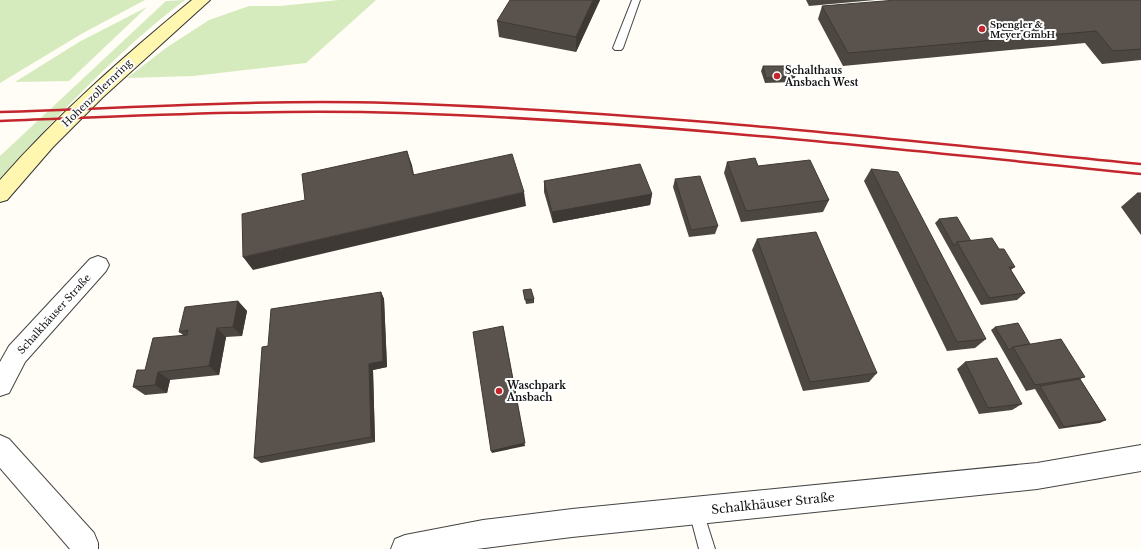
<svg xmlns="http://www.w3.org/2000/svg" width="1141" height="549" font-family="'Libre Baskerville',serif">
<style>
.green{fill:#d5ebbd}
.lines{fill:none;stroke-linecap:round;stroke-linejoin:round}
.service-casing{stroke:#444;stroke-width:2}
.minor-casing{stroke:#444;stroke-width:2}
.tertiary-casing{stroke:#444;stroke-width:2}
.secondary-casing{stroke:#333;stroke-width:2}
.service{fill:#fff;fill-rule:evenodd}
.minor{fill:#fff;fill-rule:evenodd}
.tertiary{fill:#fff;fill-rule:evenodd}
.secondary{fill:#fff6b0;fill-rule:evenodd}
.rail{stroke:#c4262e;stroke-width:2.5}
.wall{fill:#4d4742}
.shaded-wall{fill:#3f3936}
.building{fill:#5a524d;stroke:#3f3936}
.poi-dot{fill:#c4262e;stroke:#fff;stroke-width:1.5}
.labels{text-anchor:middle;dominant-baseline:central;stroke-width:4;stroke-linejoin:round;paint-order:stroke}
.far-poi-label{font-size:9px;font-weight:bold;fill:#111;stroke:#fff;text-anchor:start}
.poi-label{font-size:10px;font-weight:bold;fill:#111;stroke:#fff;text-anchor:start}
.street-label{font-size:10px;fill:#111;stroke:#fff}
.near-street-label{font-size:12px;fill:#111;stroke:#fff}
</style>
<rect width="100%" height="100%" fill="#fffdf5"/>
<g class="green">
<path d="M0 0H145L83 33 0 83Z"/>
<path d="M185 0C118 50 57 117 0 178V156L166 1Z"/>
<path d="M339 0H376L306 63 193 76 127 78 166 48 209 20 249 6H280Z"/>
<path d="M147 7 69 81 15 82 79 42Z"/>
</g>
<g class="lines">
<defs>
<g id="service">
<path d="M632 0H640L623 48 621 50H615L613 48Z"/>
<path d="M696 504 701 506 703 511 715 549H699L689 511 691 506Z"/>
</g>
<g id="minor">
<path d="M98 256 106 259 109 265 106 271 25 362 9 393 0 396V362L9 346 90 259Z"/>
<path d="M0 435 9 439 94 533 98 543V549H70L0 468Z"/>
</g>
<path id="tertiary" d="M1141 445V471L1037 489 572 537 477 549H391L395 539 405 535 483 520 572 509 1037 463Z"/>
<path id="secondary" d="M192 0H210L103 97 53 147 7 200 0 202V180C58 114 124 56 192 0Z"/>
</defs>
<use href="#service" class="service-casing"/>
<use href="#minor" class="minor-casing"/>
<use href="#tertiary" class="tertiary-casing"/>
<use href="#secondary" class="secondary-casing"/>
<use href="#service" class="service"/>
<use href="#minor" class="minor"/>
<use href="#tertiary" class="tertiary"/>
<use href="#secondary" class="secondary"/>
<g class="rail">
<path d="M0 112C130 108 261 99 391 103 642 111 891 139 1141 164"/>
<path d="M0 121C134 116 268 109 402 113 649 121 895 149 1141 174"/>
</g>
</g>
<g class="wall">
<path d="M600 0 576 52 499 37 497 21Z"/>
<path d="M806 0H875L809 6Z"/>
<path d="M1141 0V60L1102 64 1085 43 843 66 818 19 822 6Z"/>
<path d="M763 66 795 77 793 82 765 83 761 71Z"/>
<path d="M727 162 758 166 829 200 823 212 741 222 724 173Z"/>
<path d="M871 169 986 339 975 348 947 351 864 181Z"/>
<path d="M675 179 718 226 715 234 689 237 673 187Z"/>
<path d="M544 181 652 194 650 205 553 223 544 192Z"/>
<path d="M1137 193H1141V235L1121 207Z"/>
<path d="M939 219 971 241 999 249 1015 267 1011 270 1025 293 1017 300 981 305 935 223Z"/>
<path d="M757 239 877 373 869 382 803 391 752 250Z"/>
<path d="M381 292 384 299 387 367 373 370 375 442 261 463 254 458Z"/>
<path d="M524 294 534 299V303L526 304Z"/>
<path d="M238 301 247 311 242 336 226 337 219 375 170 380 167 393 145 395 133 387 145 370 183 335 179 332Z"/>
<path d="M995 327 1030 344 1085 377 1080 379 1106 420 1100 423 1059 429 1035 389 1026 391 991 330Z"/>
<path d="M965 362 1022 404 1012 410 979 414 957 369Z"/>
</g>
<g class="shaded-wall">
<path d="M593 0H600L576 52V37Z"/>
<path d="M407 151 412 165 417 189 413 175Z"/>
<path d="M524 192 526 206 253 270 243 257Z"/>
<path d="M652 194 650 205 553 223 552 212Z"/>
<path d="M381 292 384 299 387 367 373 370 375 442 371 437 369 364Z"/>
<path d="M238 301 247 311 242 336 233 327Z"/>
<path d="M503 326 525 446 492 453 491 451Z"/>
<path d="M217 328 226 337 219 375 209 366Z"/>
<path d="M158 372 170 380 167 393 155 385Z"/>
</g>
<g class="building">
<path d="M510 0H593L576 37 497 21Z"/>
<path d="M896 0H1141V49L1113 51 1096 31 848 53 822 6Z"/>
<path d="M763 66H791L795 77 766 78Z"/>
<path d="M407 151 413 175 512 154 524 192 243 257 242 214 305 200 302 174Z"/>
<path d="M755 158 758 166 810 160 829 200 746 211 727 162Z"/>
<path d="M640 164 652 194 552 212 544 181Z"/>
<path d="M871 169 898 172 986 339 957 342Z"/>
<path d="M700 176 718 226 691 230 675 179Z"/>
<path d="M1137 193H1141V198Z"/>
<path d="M957 217 971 241 957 242 954 246 939 219Z"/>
<path d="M816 232 877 373 810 382 757 239Z"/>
<path d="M992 238 999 249H1004L1015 267H1009L1025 293 989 298 957 242Z"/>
<path d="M531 289 534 299 525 300 523 290Z"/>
<path d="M381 292 383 361 369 364 371 437 254 458 262 347 268 346 271 309Z"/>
<path d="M238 301 233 327 217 328 209 366 158 372 155 385 133 387 137 370H145L153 338 187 335 188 330 179 332 185 307Z"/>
<path d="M1018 323 1030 344 1013 347 1009 350 995 327Z"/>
<path d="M503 326 525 443 491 451 473 332Z"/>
<path d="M1061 339 1085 377 1035 385 1013 347Z"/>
<path d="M997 358 1022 404 988 408 965 362Z"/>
<path d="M1080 379 1106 420 1064 427 1040 386Z"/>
</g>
<g class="poi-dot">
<circle cx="982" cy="29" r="4"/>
<circle cx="777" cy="76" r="4"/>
<circle cx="499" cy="391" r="4"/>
</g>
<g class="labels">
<g class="far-poi-label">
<text x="990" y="24">Spengler &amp;<tspan x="990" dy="10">Meyer GmbH</tspan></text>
</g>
<g class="poi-label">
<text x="785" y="70">Schalthaus<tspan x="785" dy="12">Ansbach West</tspan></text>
<text x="507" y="385">Waschpark<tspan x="507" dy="12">Ansbach</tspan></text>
</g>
<g class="street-label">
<text transform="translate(97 93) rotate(-44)">Hohenzollernring</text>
<text transform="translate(54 314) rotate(-48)">Schalkhäuser Straße</text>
</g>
<g class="near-street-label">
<text transform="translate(773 503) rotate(-6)">Schalkhäuser Straße</text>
</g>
</g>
</svg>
